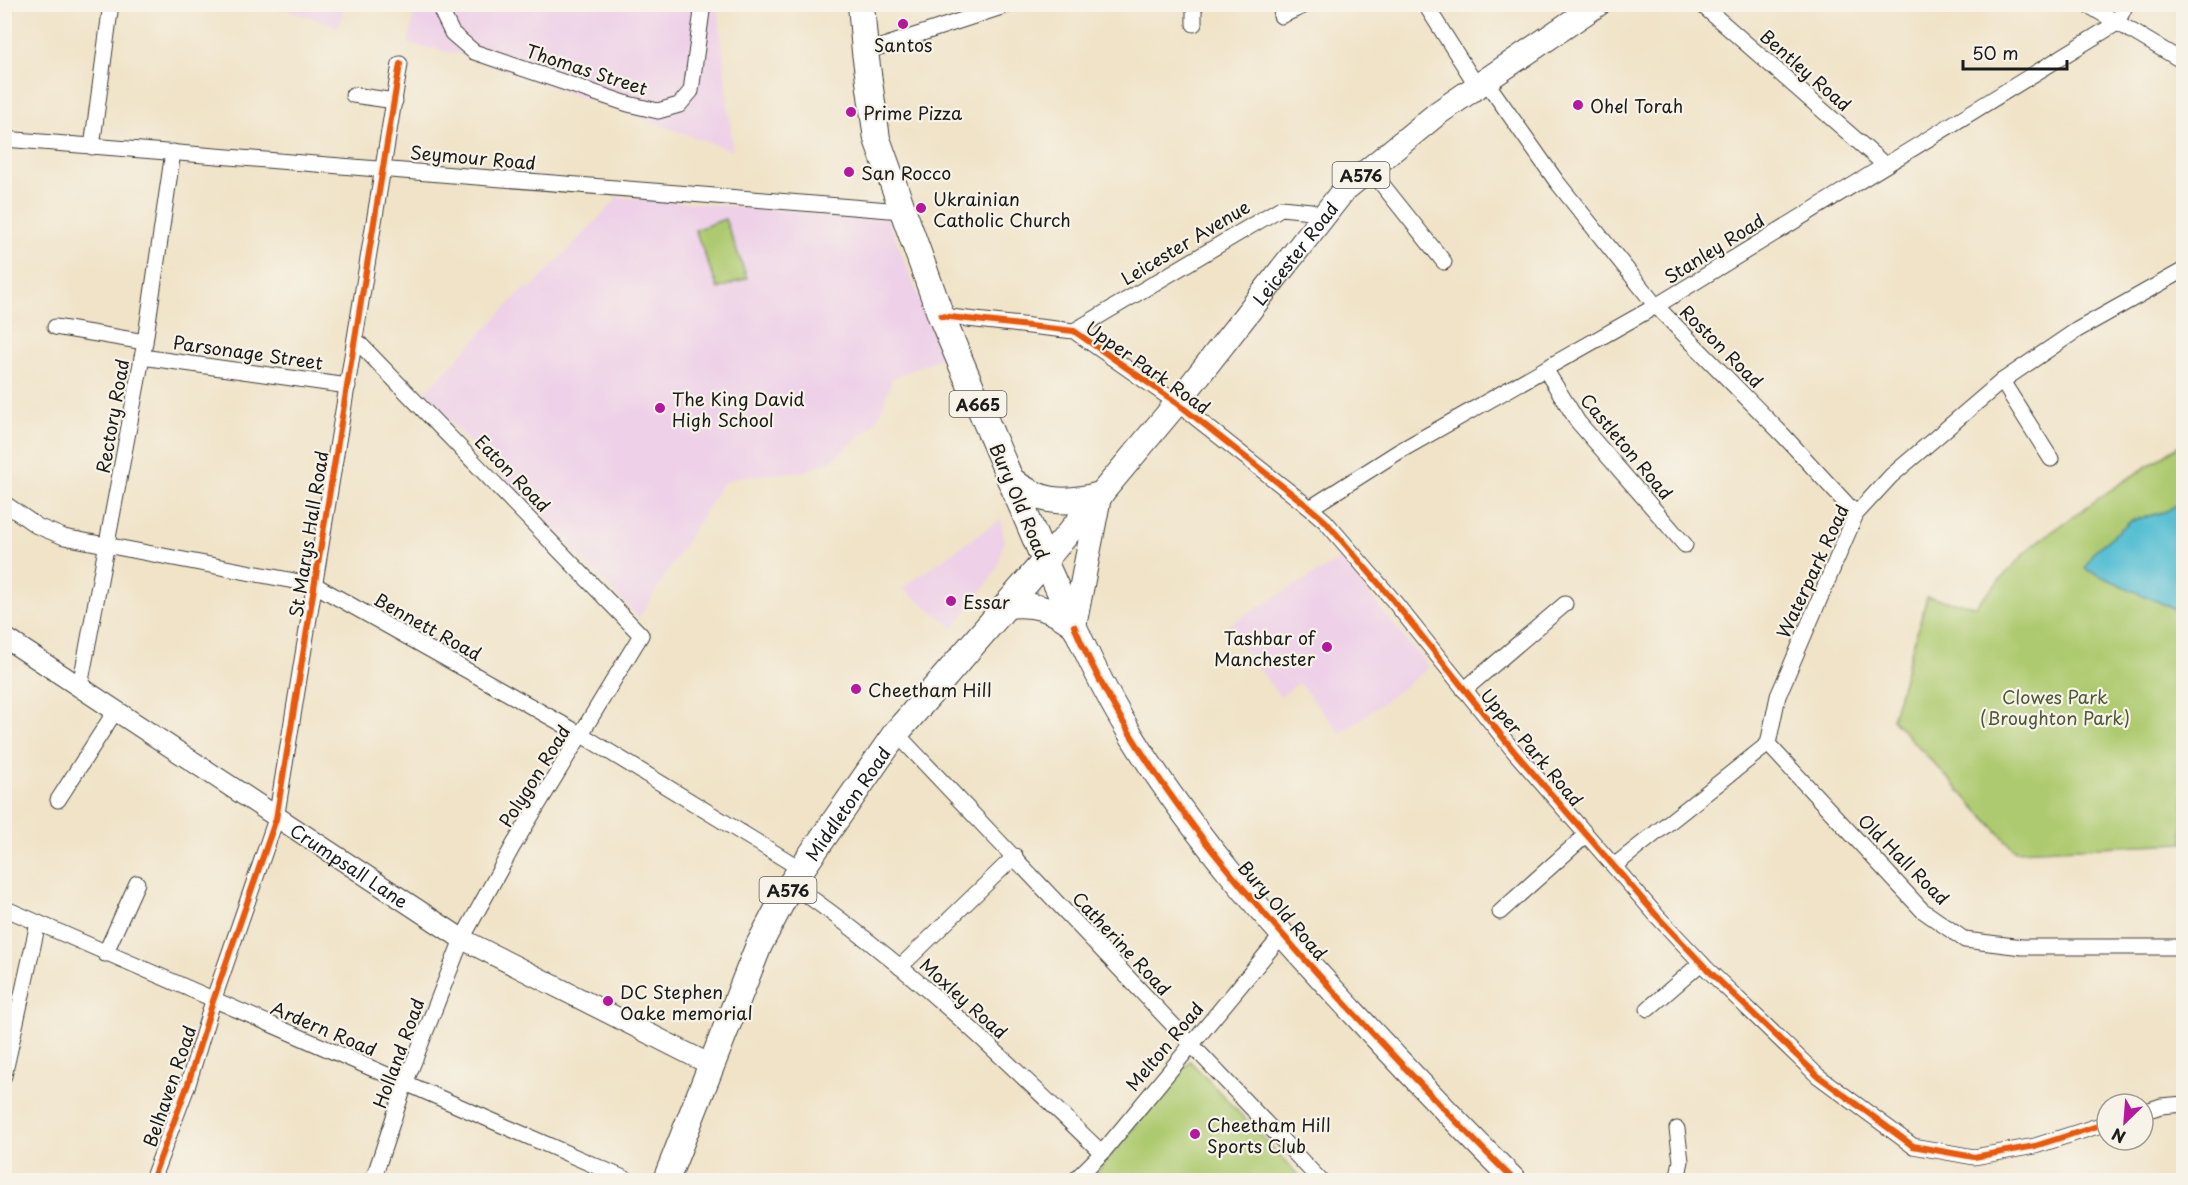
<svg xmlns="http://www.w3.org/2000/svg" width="2188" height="1185" font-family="'Playpen Sans',sans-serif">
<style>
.built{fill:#eed0e8}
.green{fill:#aeca70;stroke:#657346;stroke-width:1.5}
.water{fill:#56bfd3;stroke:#396e78;stroke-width:1.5}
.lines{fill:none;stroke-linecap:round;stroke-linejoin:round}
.minor-casing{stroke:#3c3a36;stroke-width:17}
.tertiary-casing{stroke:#3c3a36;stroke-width:22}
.primary-casing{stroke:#3c3a36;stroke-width:26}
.trunk-casing{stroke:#3c3a36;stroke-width:28}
.minor{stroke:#fff;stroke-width:15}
.tertiary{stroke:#fff;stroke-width:20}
.primary{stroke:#fff;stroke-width:24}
.trunk{stroke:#fff;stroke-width:26}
.cycleway-casing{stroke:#f7f3e8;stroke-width:10}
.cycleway{stroke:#e8590c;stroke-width:6}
.poi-dot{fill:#b5179e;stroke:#f7f3e8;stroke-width:2}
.labels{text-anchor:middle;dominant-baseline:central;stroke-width:4.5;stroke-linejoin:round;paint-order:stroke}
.shield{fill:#f7f3e8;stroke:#5e5c59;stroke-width:1.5}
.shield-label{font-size:16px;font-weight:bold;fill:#1c1c1c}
.poi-label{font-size:18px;fill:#1c1c1c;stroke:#f7f3e8;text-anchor:start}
.street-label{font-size:18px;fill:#1c1c1c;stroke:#f7f3e8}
.park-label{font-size:18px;fill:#4f5939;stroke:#f7f3e8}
</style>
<rect width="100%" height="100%" fill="#f7f3e8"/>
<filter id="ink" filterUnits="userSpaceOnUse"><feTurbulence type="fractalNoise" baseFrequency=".0167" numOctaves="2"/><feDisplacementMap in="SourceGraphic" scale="12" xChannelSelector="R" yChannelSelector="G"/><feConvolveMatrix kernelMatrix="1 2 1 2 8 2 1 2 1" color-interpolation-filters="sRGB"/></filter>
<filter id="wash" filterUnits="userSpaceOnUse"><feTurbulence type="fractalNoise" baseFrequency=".008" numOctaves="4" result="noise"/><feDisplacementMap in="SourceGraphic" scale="24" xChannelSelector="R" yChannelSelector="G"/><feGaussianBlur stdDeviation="1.35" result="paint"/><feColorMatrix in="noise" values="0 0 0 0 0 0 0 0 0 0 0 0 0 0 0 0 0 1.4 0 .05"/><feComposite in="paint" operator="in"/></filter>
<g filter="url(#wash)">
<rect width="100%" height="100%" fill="#f0e3c8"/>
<g class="built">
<path d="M273 5H345L339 27Z"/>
<path d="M416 5H718L733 151 459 54 408 44Z"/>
<path d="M616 197 888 219 942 357 892 379 881 412 873 425 835 458 807 471 737 477 722 484 639 618 423 394 525 288 530 289 614 202Z"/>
<path d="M1001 519 1004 540 998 565 988 583 954 628 902 588Z"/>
<path d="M1340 559 1429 668 1341 734 1299 683 1280 697 1227 626Z"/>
</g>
<g class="green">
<path d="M725 219 747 278 718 289 695 230Z"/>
<path d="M2183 443V843L2016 851 1892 719 1927 597 1975 606 2032 546 2109 491Z"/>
<path d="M1190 1061 1303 1180H1090Z"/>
</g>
<path class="water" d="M2183 500V613L2085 569 2093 552 2131 521 2167 511Z"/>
</g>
<g filter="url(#ink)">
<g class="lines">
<defs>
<g id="minor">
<path d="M438 4 452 33 474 52 628 104 658 111 679 105 691 91 703 4"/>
<path d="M1425 4 1477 86"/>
<path d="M1701 4 1885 165"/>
<path d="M2086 4 2184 62"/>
<path d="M4 10 5 4"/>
<path d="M1281 16 1308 4"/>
<path d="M1194 24V9L1197 4"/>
<path d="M865 52 1011 4"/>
<path d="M1485 80 1557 182 1656 306 1784 436 1856 514"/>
<path d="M353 95 395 101"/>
<path d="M4 139 902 211"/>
<path d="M92 147 111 4"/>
<path d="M1369 168 1444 262"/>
<path d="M941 316 1074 331 1177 403 1310 508 1325 521 1392 599 1513 750 1657 916 1707 969 1818 1076 1913 1146 1974 1157 2035 1146 2107 1123"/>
<path d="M55 327 145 342"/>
<path d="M1074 331 1281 208 1311 211 1320 219"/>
<path d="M356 340 641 635 513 846 462 939 405 1084 373 1180"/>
<path d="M142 357 348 386"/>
<path d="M1545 369 1578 422 1685 545"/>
<path d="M2002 381 2051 459"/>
<path d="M4 503 37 526 64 537 315 585 582 735 801 869"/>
<path d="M1310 508 1398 452 1656 306 2117 23 2126 4"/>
<path d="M80 686 145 342 173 152"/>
<path d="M1464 690 1565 604"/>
<path d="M896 733 1320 1180"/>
<path d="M1768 744 1922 910 1965 940 2022 947H2184"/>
<path d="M58 800 116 710"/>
<path d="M1614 866 1768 744 1778 696 1856 514 1891 476 2002 381 2077 330 2184 270"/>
<path d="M791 884C904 961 1004 1058 1102 1153"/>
<path d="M4 908 628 1180"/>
<path d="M1500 912 1586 835"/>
<path d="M105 954 137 883"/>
<path d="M900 967 1015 856"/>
<path d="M1648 1009 1701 963"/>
<path d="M4 1076 38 923"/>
<path d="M2143 1112 2161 1106 2184 1104"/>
<path d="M1677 1129 1681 1161 1677 1180"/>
<path d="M152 1180 188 1084 213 1001 276 819 400 64"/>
<path d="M1075 1180 1102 1153 1282 935"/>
</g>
<g id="tertiary">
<path id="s1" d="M4 637 462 939 711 1065"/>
</g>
<g id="primary">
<path d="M1008 606C1035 603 1053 609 1074 626"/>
<path d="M1074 626 1098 502"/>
<path id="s2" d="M1514 1180C1458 1125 1405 1068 1351 1010 1271 924 1193 836 1131 735 1097 680 1072 620 1045 561L1177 403 1344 190 1438 113 1598 4"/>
</g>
<g id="trunk">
<path d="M1010 479C1038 503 1065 505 1100 495"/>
<path id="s3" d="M666 1180 759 945 791 884 896 733 1045 561 941 316 877 139 865 52 861 4"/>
</g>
</defs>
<use href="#minor" class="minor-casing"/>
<use href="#tertiary" class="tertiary-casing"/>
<use href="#primary" class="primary-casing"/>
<use href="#trunk" class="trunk-casing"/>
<use href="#minor" class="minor"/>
<use href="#tertiary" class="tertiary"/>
<use href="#primary" class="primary"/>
<use href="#trunk" class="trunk"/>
<defs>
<g id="cycleway">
<path d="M941 316 1074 331 1177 403 1310 508 1325 521 1392 599 1513 750 1657 916 1707 969 1818 1076 1913 1146 1974 1157 2035 1146 2107 1123"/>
<path d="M1074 626C1136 771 1242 892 1348 1007 1403 1066 1457 1124 1514 1180"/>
<path d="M152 1180 188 1084 213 1001 276 819 400 64"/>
</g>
</defs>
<use href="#cycleway" class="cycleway-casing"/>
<use href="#cycleway" class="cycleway"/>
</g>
</g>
<g class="poi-dot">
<circle cx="903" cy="24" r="6"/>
<circle cx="1578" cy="105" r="6"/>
<circle cx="851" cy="112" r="6"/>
<circle cx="849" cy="172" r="6"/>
<circle cx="921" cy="208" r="6"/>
<circle cx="660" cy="408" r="6"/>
<circle cx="951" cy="601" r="6"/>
<circle cx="1327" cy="647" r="6"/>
<circle cx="856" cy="689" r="6"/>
<circle cx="608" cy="1001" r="6"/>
<circle cx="1195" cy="1134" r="6"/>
</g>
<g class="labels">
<g class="shield">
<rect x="1332.5" y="162" width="57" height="26" rx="4.5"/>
<rect x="949.5" y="391" width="57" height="26" rx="4.5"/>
<rect x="759.5" y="877" width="57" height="26" rx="4.5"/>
</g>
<g class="shield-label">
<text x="1361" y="175">A576</text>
<text x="978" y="404">A665</text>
<text x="788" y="890">A576</text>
</g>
<g class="poi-label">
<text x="903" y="44" text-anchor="middle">Santos</text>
<text x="1590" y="105">Ohel Torah</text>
<text x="863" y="112">Prime Pizza</text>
<text x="861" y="172">San Rocco</text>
<text x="933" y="198">Ukrainian<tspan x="933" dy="21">Catholic Church</tspan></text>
<text x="672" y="398">The King David<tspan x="672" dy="21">High School</tspan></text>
<text x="963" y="601">Essar</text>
<text x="1315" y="637" text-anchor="end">Tashbar of<tspan x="1315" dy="21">Manchester</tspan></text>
<text x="868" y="689">Cheetham Hill</text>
<text x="620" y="991">DC Stephen<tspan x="620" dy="21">Oake memorial</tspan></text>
<text x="1207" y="1124">Cheetham Hill<tspan x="1207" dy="21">Sports Club</tspan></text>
</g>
<g class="street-label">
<text transform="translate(587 69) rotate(18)">Thomas Street</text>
<text transform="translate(1806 70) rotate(41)">Bentley Road</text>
<text transform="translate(473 157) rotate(5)">Seymour Road</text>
<text transform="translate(1185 242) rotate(-31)">Leicester Avenue</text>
<text transform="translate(1714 248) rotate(-32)">Stanley Road</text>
<text stroke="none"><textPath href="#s2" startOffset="1179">Leicester Road</textPath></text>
<text transform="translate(1722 346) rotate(45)">Roston Road</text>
<text transform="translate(248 352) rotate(8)">Parsonage Street</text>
<text transform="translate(1148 367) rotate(35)">Upper Park Road</text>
<text transform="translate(112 416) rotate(-80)">Rectory Road</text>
<text transform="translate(1627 446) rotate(50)">Castleton Road</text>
<text transform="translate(513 473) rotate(46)">Eaton Road</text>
<text transform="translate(1020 501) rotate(67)">Bury Old Road</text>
<text transform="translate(308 534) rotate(-81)">St Marys Hall Road</text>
<text transform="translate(1812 571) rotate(-65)">Waterpark Road</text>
<text transform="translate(428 626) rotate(29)">Bennett Road</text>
<text transform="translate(1532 747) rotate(50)">Upper Park Road</text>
<text transform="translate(534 776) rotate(-58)">Polygon Road</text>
<text stroke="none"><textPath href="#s3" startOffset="420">Middleton Road</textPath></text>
<text transform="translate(1904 859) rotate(45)">Old Hall Road</text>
<text stroke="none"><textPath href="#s1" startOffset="414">Crumpsall Lane</textPath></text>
<text transform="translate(1283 910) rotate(49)">Bury Old Road</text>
<text transform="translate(1122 943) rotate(47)">Catherine Road</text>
<text transform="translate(964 998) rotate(42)">Moxley Road</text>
<text transform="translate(324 1028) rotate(23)">Ardern Road</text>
<text transform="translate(1164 1046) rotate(-50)">Melton Road</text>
<text transform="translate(398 1053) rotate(-70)">Holland Road</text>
<text transform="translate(169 1086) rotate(-71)">Belhaven Road</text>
</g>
<g class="park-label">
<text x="2055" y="696">Clowes Park<tspan x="2055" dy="21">(Broughton Park)</tspan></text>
</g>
</g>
<rect width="2188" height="1185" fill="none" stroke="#f7f3e8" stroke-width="24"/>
<g transform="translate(2125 1122) rotate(205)"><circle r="28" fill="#f7f3e8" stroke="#9f9d96" stroke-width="1.5"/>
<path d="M0-4.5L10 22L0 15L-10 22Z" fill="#b5179e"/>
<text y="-9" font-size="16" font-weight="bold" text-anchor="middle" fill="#1c1c1c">N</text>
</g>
<path d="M1963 60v9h104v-9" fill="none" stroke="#1c1c1c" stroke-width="3"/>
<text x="1972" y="60" font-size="18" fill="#1c1c1c" stroke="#f7f3e8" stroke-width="4.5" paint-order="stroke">50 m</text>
</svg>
